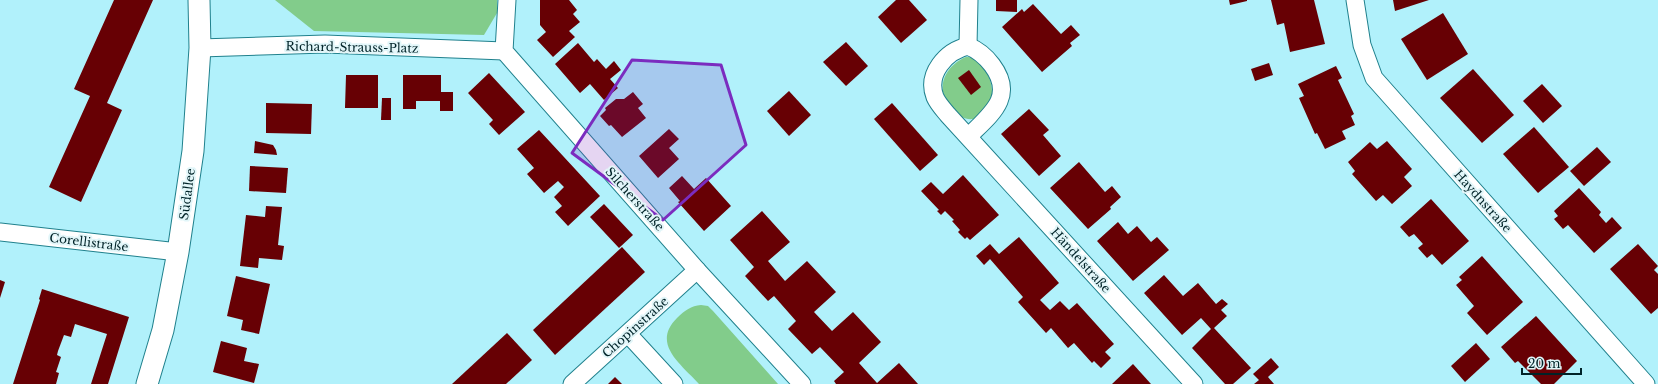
<svg xmlns="http://www.w3.org/2000/svg" width="1658" height="384" font-family="'Libre Baskerville',serif">
<style>
.green{fill:#82cc8b}
.building{fill:#670004}
.lines{fill:none;stroke-linecap:round;stroke-linejoin:round}
.minor-casing{stroke:#20818d;stroke-width:19}
.tertiary-casing{stroke:#20818d;stroke-width:23}
.minor{stroke:#fff;stroke-width:17}
.tertiary{stroke:#fff;stroke-width:21}
.marked{fill:#7b2cbf;fill-opacity:0.2;stroke:#7b2cbf;stroke-width:3;stroke-linejoin:round}
.labels{text-anchor:middle;dominant-baseline:central;stroke-width:4;stroke-linejoin:round;paint-order:stroke}
.street-label{font-size:12px;fill:#002328;stroke:#e2f6f9}
</style>
<rect width="100%" height="100%" fill="#b1f1fb"/>
<g class="green">
<path d="M275 0H497V13L484 35 314 31Z"/>
<path d="M966 57C971 57 976 58 980 62 988 71 996 90 990 102 988 105 984 108 982 111 980 115 977 118 973 119 965 120 959 116 955 110 952 107 949 104 947 101 935 83 950 63 966 57Z"/>
<path d="M701 305 708 306 713 311 778 384H699C681 364 651 344 677 318 685 310 691 306 701 305Z"/>
</g>
<g class="building">
<path d="M114 0H153L107 103 122 110 81 202 49 187 90 96 74 89Z"/>
<path d="M540 0H569L577 10 573 14 580 22 569 31 575 37 553 57 537 40 546 32 540 25Z"/>
<path d="M896 0H909L927 20 901 43 878 17Z"/>
<path d="M996 0H1017V12L996 11Z"/>
<path d="M1229 0H1247V1L1230 5Z"/>
<path d="M1271 0H1314L1325 44 1290 52 1284 23 1277 25Z"/>
<path d="M1393 0H1429L1395 11Z"/>
<path d="M1033 4 1061 34 1071 25 1080 35 1070 43 1072 46 1042 72 1002 27 1022 9 1024 12Z"/>
<path d="M1443 13 1468 54 1427 80 1401 39Z"/>
<path d="M846 42 868 66 846 86 823 62Z"/>
<path d="M578 43 594 62 597 59 606 69 614 61 621 70 610 79 618 88 604 100 590 84 580 93 555 64Z"/>
<path d="M1269 63 1273 75 1255 81 1251 69Z"/>
<path d="M1336 66 1342 78 1338 80 1354 114 1351 116 1355 125 1342 131 1346 139 1325 149 1317 133 1315 134 1299 98 1304 96 1298 84Z"/>
<path d="M1473 69 1514 115 1482 143 1440 98Z"/>
<path d="M969 70 981 87 971 95 958 78Z"/>
<path d="M489 73 525 112 499 135 489 124 493 120 468 93Z"/>
<path d="M346 75H378V108H345Z"/>
<path d="M403 75H441V92H453V111H440V101H416V109H403Z"/>
<path d="M1542 84 1562 106 1543 123 1523 101Z"/>
<path d="M789 91 811 115 789 136 767 111Z"/>
<path d="M633 92 643 104 638 108 646 118 622 137 611 125 609 126 600 116 606 110 605 108 616 99H624Z"/>
<path d="M382 98H391V120H381Z"/>
<path d="M266 103 312 104 311 134 266 133Z"/>
<path d="M892 103 938 155 920 171 874 119Z"/>
<path d="M1029 109 1049 130 1043 135 1061 156 1039 176 1001 134Z"/>
<path d="M1534 127 1569 167 1538 193 1503 154Z"/>
<path d="M669 129 679 139 669 148 679 159 658 178 639 156Z"/>
<path d="M539 130 600 196 568 226 555 212 562 206 554 197 564 187 558 181 544 193 527 174 534 168 517 149Z"/>
<path d="M255 141 273 145 276 150 277 155 254 153Z"/>
<path d="M1387 141 1412 169 1404 177 1412 186 1392 204 1383 195 1376 201 1352 174 1355 171 1348 162 1370 142 1377 149Z"/>
<path d="M1597 147 1611 162 1584 186 1570 171Z"/>
<path d="M1079 162 1105 192 1112 186 1121 197 1110 207 1111 209 1088 229 1050 188Z"/>
<path d="M250 166 288 168 286 193 249 191Z"/>
<path d="M963 175 999 215 970 240 967 237 965 239 958 232 960 230 952 221 954 220 945 211 941 215 937 211 939 210 921 191 931 182 943 194Z"/>
<path d="M682 176 694 189 706 178 731 206 704 231 678 202 680 201 669 188Z"/>
<path d="M1579 188 1601 212 1599 215 1606 223 1612 217 1622 228 1594 253 1568 225 1563 229 1554 219 1558 216 1554 211Z"/>
<path d="M1431 199 1469 241 1442 265 1432 254 1427 258 1418 248 1423 244 1414 234 1409 237 1400 227Z"/>
<path d="M604 204 633 235 619 248 590 217Z"/>
<path d="M266 206 282 207 278 245 284 246 282 260 259 258 258 268 240 266 246 215 265 217Z"/>
<path d="M762 211 790 242 768 261 785 281 807 261 836 292 814 312 832 331 853 312 881 342 859 363 877 383 899 363 918 384H836L834 381 844 372 820 347 812 354 788 329 796 321 774 296 768 301 745 276 754 267 730 240Z"/>
<path d="M1118 222 1128 234 1137 226 1151 242 1157 237 1169 250 1133 281 1097 241Z"/>
<path d="M1019 237 1059 283 1040 300 1050 310 1060 301 1069 310 1077 303 1114 344 1105 352 1111 358 1101 368 1094 361 1092 363 1074 343 1068 348 1051 328 1046 333 1018 302 1023 297 990 259 984 265 976 256 990 244 999 254Z"/>
<path d="M1638 244 1658 266 1654 270 1658 274V308L1651 314 1610 269Z"/>
<path d="M622 247 645 272 555 355 533 330Z"/>
<path d="M1482 256 1523 302 1487 335 1467 313 1474 306 1456 285 1462 280 1459 277Z"/>
<path d="M1164 275 1183 296 1198 283 1216 304 1222 299 1228 304 1221 310 1227 316 1214 328 1251 368 1233 384H1225L1192 348 1211 329 1201 318 1182 335 1144 293Z"/>
<path d="M236 276 270 284 259 334 241 330 243 320 227 316Z"/>
<path d="M0 280 5 282 0 298Z"/>
<path d="M42 289 129 317 108 384H91L107 334 75 324 71 337 64 335 58 351 57 355 61 357 56 372 59 373 56 384H13L40 300 39 299Z"/>
<path d="M1536 316 1577 361 1554 384H1541L1518 361 1515 363 1501 347Z"/>
<path d="M507 333 532 360 506 384H452Z"/>
<path d="M221 341 247 348 244 361 259 364 254 383 213 372Z"/>
<path d="M1476 343 1490 359 1465 382 1451 366Z"/>
<path d="M1271 358 1279 367 1268 377 1274 384H1254L1259 380 1253 374Z"/>
<path d="M1133 364 1151 384H1112Z"/>
<path d="M615 377 622 384H608Z"/>
</g>
<g class="lines">
<defs>
<g id="minor">
<path d="M507 0 504 51 697 270 802 384"/>
<path d="M1355 0 1362 45 1374 78 1646 384"/>
<path d="M968 46 969 0"/>
<path d="M200 48 325 44 504 51"/>
<path d="M968 137C990 115 1016 97 992 65 986 57 978 50 968 46 946 51 926 74 935 97 938 104 944 110 948 115L1194 384"/>
<path d="M0 232 178 252"/>
<path d="M628 334 674 384"/>
<path d="M572 384 697 270"/>
</g>
<path id="tertiary" d="M147 384 163 330 178 252 193 151 200 48 199 0"/>
</defs>
<use href="#minor" class="minor-casing"/>
<use href="#tertiary" class="tertiary-casing"/>
<use href="#minor" class="minor"/>
<use href="#tertiary" class="tertiary"/>
</g>
<path class="marked" d="M632 60 721 65 746 145 663 220 572 153Z"/>
<g class="labels">
<g class="street-label">
<text transform="translate(352 47) rotate(1)">Richard-Strauss-Platz</text>
<text transform="translate(187 194) rotate(-82)">Südallee</text>
<text transform="translate(635 199) rotate(48)">Silcherstraße</text>
<text transform="translate(1483 201) rotate(48)">Haydnstraße</text>
<text transform="translate(89 242) rotate(7)">Corellistraße</text>
<text transform="translate(1081 260) rotate(48)">Händelstraße</text>
<text transform="translate(635 327) rotate(-42)">Chopinstraße</text>
</g>
</g>
<path d="M1522 368v6h59v-6" fill="none" stroke="#002328" stroke-width="2"/>
<text x="1528" y="368" font-size="12" fill="#002328" stroke="#e2f6f9" stroke-width="3" paint-order="stroke">20 m</text>
</svg>
